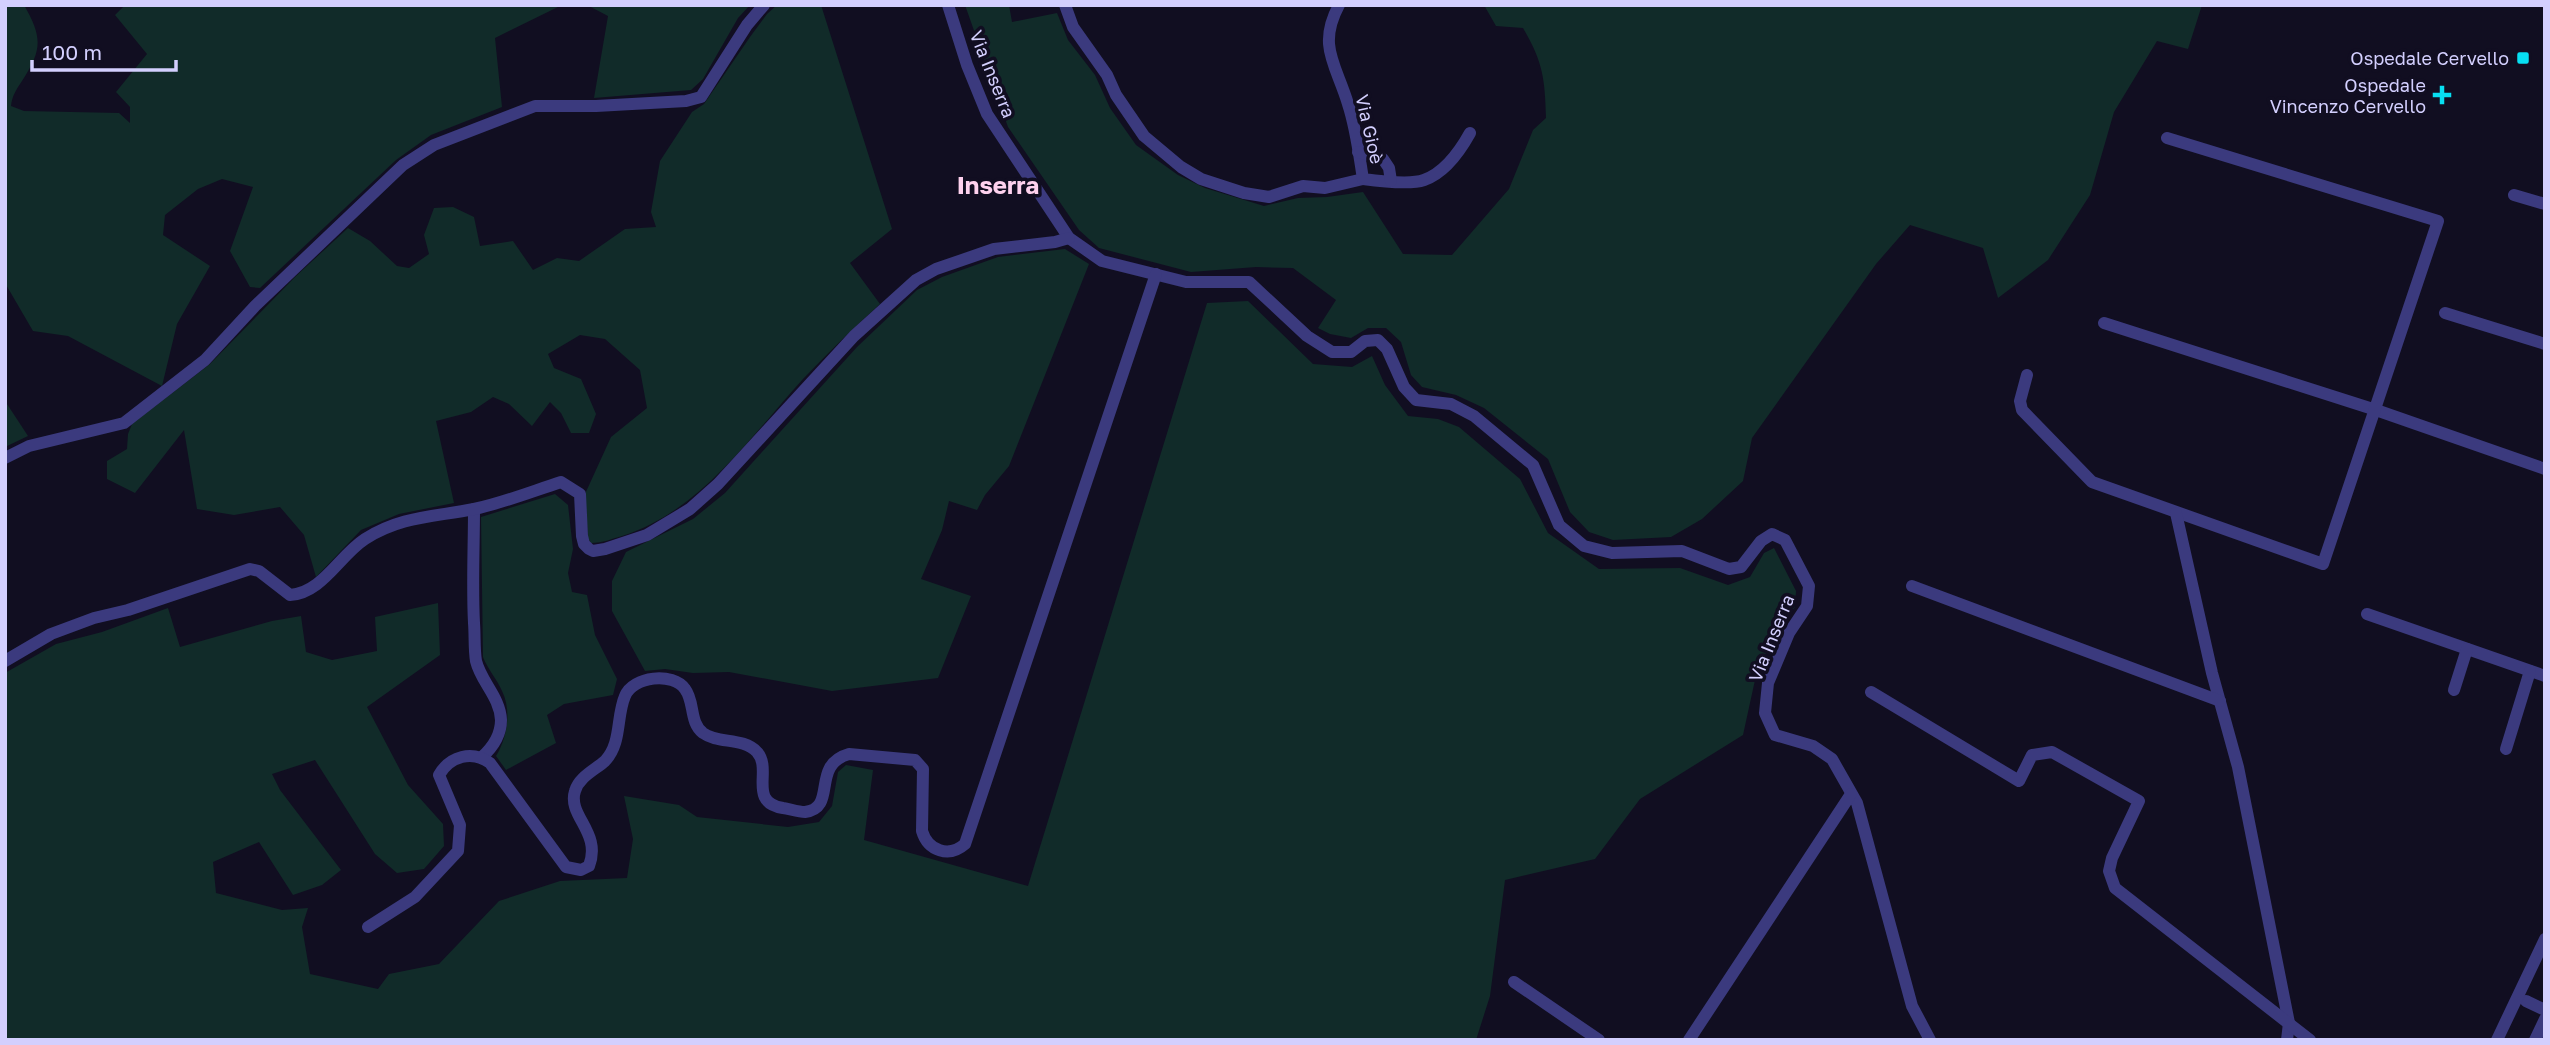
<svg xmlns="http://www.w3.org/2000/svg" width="2550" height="1045" font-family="'Golos Text',sans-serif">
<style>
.green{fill:#112b29}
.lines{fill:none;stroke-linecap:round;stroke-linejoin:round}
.minor{stroke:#3b3a7e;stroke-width:12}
.poi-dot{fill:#07dff2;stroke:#110e21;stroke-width:2.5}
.labels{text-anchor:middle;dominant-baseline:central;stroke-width:7;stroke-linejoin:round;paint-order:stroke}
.poi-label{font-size:18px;fill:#d3cffe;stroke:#110e21;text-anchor:end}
.street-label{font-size:18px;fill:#d3cffe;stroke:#110e21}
.district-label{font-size:24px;font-weight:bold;fill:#fed1ee;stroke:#110e21}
</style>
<rect width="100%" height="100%" fill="#110e21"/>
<g class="green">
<path d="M5 5H24C43 38 42 50 22 81 16 90 12 96 11 106L24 111 119 113 130 123V107L116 92 147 54 115 15 125 5H562L495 38 502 107 431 135 396 160 260 288 250 287 230 251 253 187 222 179 198 189 165 215 163 235 210 266 177 324 162 386 68 336 33 331 5 283Z"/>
<path d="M587 5H750L738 18 703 79 691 90 594 98 608 16Z"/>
<path d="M777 5H821L892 229 850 263 880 304C853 328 828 353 803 379 750 437 701 511 622 536 611 539 603 543 591 543L588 538 585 494 611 437 647 408 640 370 605 339 580 335 548 354 554 368 581 379 596 414 589 433H571L561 413 550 402 532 426 509 404 493 397 471 412 436 421 454 503 399 514 361 530 316 577 304 535 280 507 234 515 197 509 184 430 135 493 107 479V461L127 449 128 434 132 424 210 364 295 277 348 228 370 241 397 266 409 268 429 254 424 235 434 208 453 207 474 217 480 246 513 241 533 270 557 258 579 261 625 229 656 227 651 212 660 161 692 112 704 104 750 37 767 14Z"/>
<path d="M965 5H1009L1012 22 1057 13 1068 40 1095 75 1110 108 1136 145 1178 175 1205 188 1264 206 1298 198 1327 197 1363 192 1403 254 1452 255 1509 189 1533 130 1546 118C1545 79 1543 62 1523 28L1496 26 1484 5H2202L2188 49 2157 41 2114 112 2090 195 2048 260 1998 298 1983 248 1910 225 1876 264 1752 438 1743 481 1702 519 1671 537 1613 540 1589 532 1570 512 1548 459 1484 408 1456 395 1422 387 1411 375 1401 342 1386 328H1368L1351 338 1330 334 1318 328 1336 300 1293 268 1256 267 1191 272 1099 248 1079 230 1008 127Z"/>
<path d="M1065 249 1089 264 1009 466 985 495 977 510 949 501 942 530 921 579 971 596 938 678 832 691 729 672 693 673 665 669 645 671 612 611V581L626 552 693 519 725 493 857 347 917 290 942 277 998 257Z"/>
<path d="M1248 301 1313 364 1352 367 1372 356 1385 385 1408 416 1438 419 1459 427 1520 479 1548 533 1599 569 1680 568 1728 585 1750 577 1764 553 1774 548 1796 591 1795 607 1774 633 1755 680 1743 735 1640 799 1595 859 1505 880 1490 996 1476 1040H5V673L56 644 102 632 168 608 180 647 272 621 301 616 306 652 332 660 377 651 375 617 438 603 440 655 367 707 408 785 443 824 444 846 424 869 397 873 375 854 315 760 272 774 280 790 341 870 322 885 293 895 259 842 213 862 216 893 282 910 308 908 302 927 310 974 378 989 389 974 439 964 499 901 560 881 627 878 633 839 624 796 679 805 697 817 788 827 819 822 832 806 838 772 846 765 873 770 864 840 1028 886 1207 303Z"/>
<path d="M5 401 28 436 5 447Z"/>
<path d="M555 494 568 505 573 549 568 573 572 592 587 595 595 635 617 679 613 695 564 704 547 715 556 743 506 770 496 756C507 738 512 711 502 691 497 679 488 670 483 657L481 517Z"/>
</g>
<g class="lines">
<g class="minor">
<path d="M948 5 967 65 987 114 1069 238 1102 261 1186 282H1249L1307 336 1332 352H1351L1365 341 1378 340 1387 349 1404 387 1416 400 1451 404 1474 416 1533 465 1559 525 1584 546 1612 553 1682 551 1729 569 1741 567 1761 541 1772 534 1785 540 1809 586 1807 606 1789 633 1768 683 1765 713 1775 735 1813 746 1832 759 1857 803 1912 1006 1930 1040"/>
<path d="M1065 5 1073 27 1107 75 1116 95 1144 136 1181 167 1201 179 1244 193 1269 197 1303 186 1325 188 1363 179"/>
<path d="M1339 5C1317 46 1336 64 1348 104 1356 128 1359 154 1363 179 1378 181 1410 185 1424 180 1444 173 1460 151 1470 133"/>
<path d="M1358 152 1383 159 1389 168 1391 181"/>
<path d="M2514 195 2545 204"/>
<path d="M2445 313 2545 344"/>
<path d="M2104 323 2376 410 2545 469"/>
<path d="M2027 375 2020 401 2022 410 2092 482 2323 564 2438 221 2167 138"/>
<path d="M5 458 29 446 124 423 205 360 255 306 403 165 434 145 535 106H596L686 101 701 97 747 25 764 5"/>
<path d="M474 509C474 547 472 585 474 623 475 635 474 649 476 661 481 682 500 697 501 720 501 736 493 747 482 757"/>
<path d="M2176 513 2212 673 2238 767 2289 1023 2287 1040"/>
<path d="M1912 586 2220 701"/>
<path d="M2367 614 2545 676"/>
<path d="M5 661 51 634 94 618 128 610 250 569 259 571 290 595C322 593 339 556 365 539 401 516 434 517 474 509 503 503 533 491 561 482L580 494 582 536 584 544 589 549 593 551 605 549 647 535 690 509 718 484 854 336 916 280 936 269 994 249 1055 242 1069 238"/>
<path d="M2454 690 2467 649"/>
<path d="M1871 692 2019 781 2032 755 2052 752 2139 801 2112 858 2109 871 2115 888 2310 1040"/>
<path d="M2506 749 2530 671"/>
<path d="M368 927 415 897 458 851 460 825 439 775C450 756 472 750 490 763L566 867 581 870 589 866C602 832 567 816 575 791 579 777 595 770 605 761 622 743 616 717 625 696 633 676 673 672 685 689 695 702 689 722 703 733 718 744 743 737 757 752 773 770 747 802 783 808 790 809 798 812 805 812 838 808 810 765 849 754L915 760 923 769 922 831C928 851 949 858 965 844L1156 274"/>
<path d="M1514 982 1599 1040"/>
<path d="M2526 1001 2545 1010"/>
<path d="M1689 1040 1851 794"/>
<path d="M2497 1040 2545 939"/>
<path d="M2535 1040 2545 1019"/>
</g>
</g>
<g class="poi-dot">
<rect x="2516" y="51" width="14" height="14" rx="3.5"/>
<path d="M2438.5 84.5h7v7h7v7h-7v7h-7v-7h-7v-7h7z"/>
</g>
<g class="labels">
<g class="poi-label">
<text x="2509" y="58">Ospedale Cervello</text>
<text x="2426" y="85">Ospedale<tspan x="2426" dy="21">Vincenzo Cervello</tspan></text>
</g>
<g class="street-label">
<text transform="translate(993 74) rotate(68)">Via Inserra</text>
<text transform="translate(1370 129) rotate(77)">Via Gioè</text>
<text transform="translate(1771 638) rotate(-68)">Via Inserra</text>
</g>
<g class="district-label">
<text x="998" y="184">Inserra</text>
</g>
</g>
<rect width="2550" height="1045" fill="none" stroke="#d3cffe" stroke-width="14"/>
<path d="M32 60v10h144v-10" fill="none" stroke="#d3cffe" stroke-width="3.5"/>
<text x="42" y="60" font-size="21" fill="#d3cffe" stroke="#110e21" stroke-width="5" paint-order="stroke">100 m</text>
</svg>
